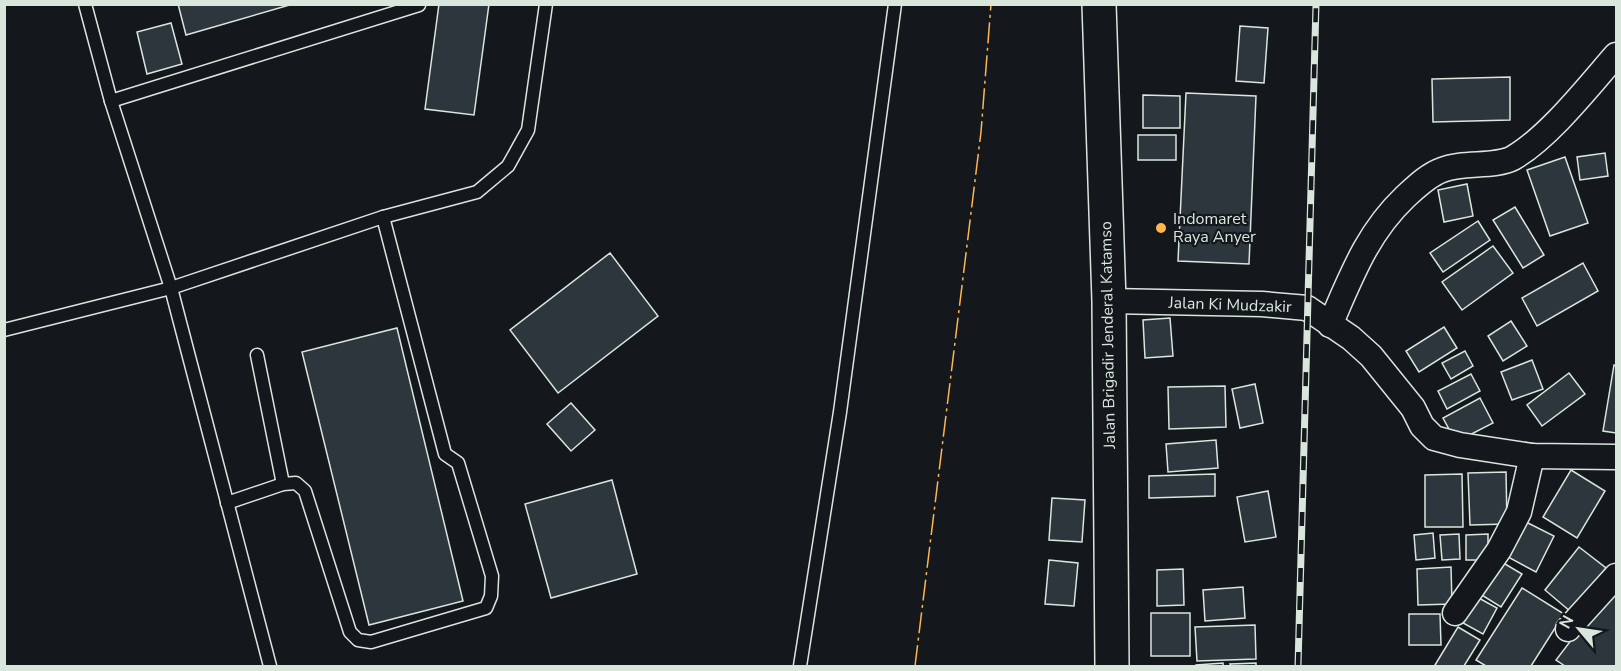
<svg xmlns="http://www.w3.org/2000/svg" width="1621" height="671" font-family="'Nunito Sans',sans-serif">
<style>
.building{fill:#2c363c;stroke:#d8e6dc;stroke-width:1.5}
.lines{fill:none;stroke-linecap:round;stroke-linejoin:round}
.service-casing{stroke:#d8e6dc;stroke-width:15}
.minor-casing{stroke:#d8e6dc;stroke-width:27}
.trunk-casing{stroke:#d8e6dc;stroke-width:36}
.service{stroke:#14181c;stroke-width:12}
.minor{stroke:#14181c;stroke-width:24}
.trunk{stroke:#14181c;stroke-width:33}
.rail-casing{stroke:#d8e6dc;stroke-width:7}
.rail{stroke:#14181c;stroke-width:4.5;stroke-dasharray:14;stroke-linecap:butt}
.power{stroke:#ffb74d;stroke-width:1.5;stroke-dasharray:21 4.5 3 4.5;stroke-linecap:butt}
.poi-dot{fill:#ffb74d;stroke:#14181c;stroke-width:2}
.labels{text-anchor:middle;dominant-baseline:central;stroke-width:4.5;stroke-linejoin:round;paint-order:stroke}
.poi-label{font-size:16px;fill:#d8e6dc;stroke:#14181c;text-anchor:start}
.street-label{font-size:16px;fill:#d8e6dc;stroke:#14181c}
</style>
<rect width="100%" height="100%" fill="#14181c"/>
<g class="building">
<path d="M178 4H293L186 35Z"/>
<path d="M439 4H489L474 115 425 109Z"/>
<path d="M171 23 182 64 147 74 137 32Z"/>
<path d="M1240 26 1268 28 1264 83 1236 81Z"/>
<path d="M1510 77V120L1433 122 1432 79Z"/>
<path d="M1186 93 1256 96 1249 264 1178 261Z"/>
<path d="M1143 95 1180 96V128H1143Z"/>
<rect x="1138" y="135" width="38" height="25"/>
<path d="M1605 153 1608 176 1580 180 1577 157Z"/>
<path d="M1565 157 1588 223 1550 236 1527 170Z"/>
<path d="M1467 184 1473 216 1444 222 1438 190Z"/>
<path d="M1515 207 1544 255 1523 268 1493 220Z"/>
<path d="M1478 221 1490 240 1443 272 1430 253Z"/>
<path d="M1493 246 1513 273 1462 310 1442 282Z"/>
<path d="M610 253 658 316 558 393 510 330Z"/>
<path d="M1583 263 1598 291 1537 326 1522 298Z"/>
<path d="M1170 318 1173 356 1145 358 1143 320Z"/>
<path d="M1511 321 1527 346 1503 361 1488 336Z"/>
<path d="M1444 327 1457 348 1419 372 1406 351Z"/>
<path d="M397 328 463 601 369 625 302 352Z"/>
<path d="M1465 351 1473 366 1451 379 1442 363Z"/>
<path d="M1532 360 1543 389 1512 400 1501 372Z"/>
<path d="M1614 365 1616 366V433L1603 431Z"/>
<path d="M1569 373 1585 394 1542 426 1527 405Z"/>
<path d="M1471 374 1480 391 1447 409 1438 391Z"/>
<path d="M1255 384 1263 423 1240 428 1232 389Z"/>
<path d="M1225 386 1226 427 1169 429 1168 387Z"/>
<path d="M1480 398 1493 423 1456 442 1443 418Z"/>
<path d="M571 403 595 430 571 451 547 424Z"/>
<path d="M1216 440 1218 468 1168 472 1166 444Z"/>
<path d="M1571 470 1605 491 1577 538 1543 517Z"/>
<path d="M1506 472 1507 524 1470 525 1468 473Z"/>
<path d="M1215 474V496L1149 498V476Z"/>
<path d="M1462 474 1463 527H1425V475Z"/>
<path d="M612 480 637 574 551 598 525 504Z"/>
<path d="M1268 491 1276 537 1245 542 1237 497Z"/>
<path d="M1052 498 1085 500 1082 542 1049 540Z"/>
<path d="M1526 522 1554 536 1536 572 1508 557Z"/>
<path d="M1433 533 1435 558 1416 560 1414 535Z"/>
<path d="M1459 534 1460 559 1442 560 1440 535Z"/>
<path d="M1488 534V560H1466V535Z"/>
<path d="M1579 547 1606 568 1571 612 1545 590Z"/>
<path d="M1049 560 1078 563 1074 606 1045 604Z"/>
<path d="M1500 561 1522 574 1501 607 1480 594Z"/>
<path d="M1451 567 1452 604 1418 605 1417 569Z"/>
<path d="M1183 569 1184 605 1157 606V570Z"/>
<path d="M1243 587 1245 618 1205 621 1203 590Z"/>
<path d="M1522 588 1564 614 1531 666H1486L1476 660Z"/>
<path d="M1611 588 1616 592V666H1565L1556 660Z"/>
<path d="M1477 597 1497 608 1483 634 1463 623Z"/>
<rect x="1151" y="613" width="39" height="43"/>
<path d="M1409 614H1440L1441 645H1409Z"/>
<path d="M1255 625 1256 659 1197 661 1195 627Z"/>
<path d="M1458 627 1480 640 1464 666H1437L1435 665Z"/>
<path d="M1223 663V666H1196V665Z"/>
<path d="M1256 663V666H1231L1230 664Z"/>
</g>
<g class="lines">
<defs>
<g id="service">
<path d="M85 4 111 101 171 288 270 666"/>
<path d="M111 101 419 5"/>
<path d="M4 330 171 288 383 217 477 192 508 166 528 130 546 4"/>
<path d="M257 355 283 484"/>
<path d="M227 503 283 484 296 483 305 491 350 632 358 640 371 642 486 608 491 596 492 576 458 463 445 454 383 217"/>
<path d="M800 666 840 412 895 4"/>
</g>
<g id="minor">
<path d="M1109 301 1262 304 1307 308 1351 338 1371 356 1413 408 1422 426 1434 438 1460 445 1532 456 1616 457"/>
<path d="M1330 325C1351 277 1367 233 1405 197 1416 187 1428 175 1442 170 1463 161 1494 168 1513 158 1549 137 1588 87 1616 55"/>
<path d="M1455 613 1499 550 1519 512 1532 456"/>
<path d="M1568 629 1616 576"/>
</g>
<path id="trunk" d="M1099 4 1109 301 1112 666"/>
</defs>
<use href="#service" class="service-casing"/>
<use href="#minor" class="minor-casing"/>
<use href="#trunk" class="trunk-casing"/>
<use href="#service" class="service"/>
<use href="#minor" class="minor"/>
<use href="#trunk" class="trunk"/>
<defs>
<path id="rail" d="M1298 666 1316 4"/>
</defs>
<use href="#rail" class="rail-casing"/>
<use href="#rail" class="rail"/>
<path class="power" d="M915 666 981 132 991 4"/>
</g>
<circle class="poi-dot" cx="1161" cy="228" r="6"/>
<g class="labels">
<g class="poi-label">
<text x="1173" y="219">Indomaret<tspan x="1173" dy="18">Raya Anyer</tspan></text>
</g>
<g class="street-label">
<text transform="translate(1230 305) rotate(2)">Jalan Ki Mudzakir</text>
<text transform="translate(1108 335) rotate(-91)">Jalan Brigadir Jenderal Katamso</text>
</g>
</g>
<rect width="1621" height="671" fill="none" stroke="#d8e6dc" stroke-width="12"/>
<g transform="translate(1579 629) rotate(299)" stroke="#14181c" stroke-width="4.5" paint-order="stroke">
<path d="M0-4.5L10 22L0 15L-10 22Z" fill="#d8e6dc"/>
<text y="-9" font-size="16" font-weight="bold" text-anchor="middle" fill="#d8e6dc">N</text>
</g>
</svg>
